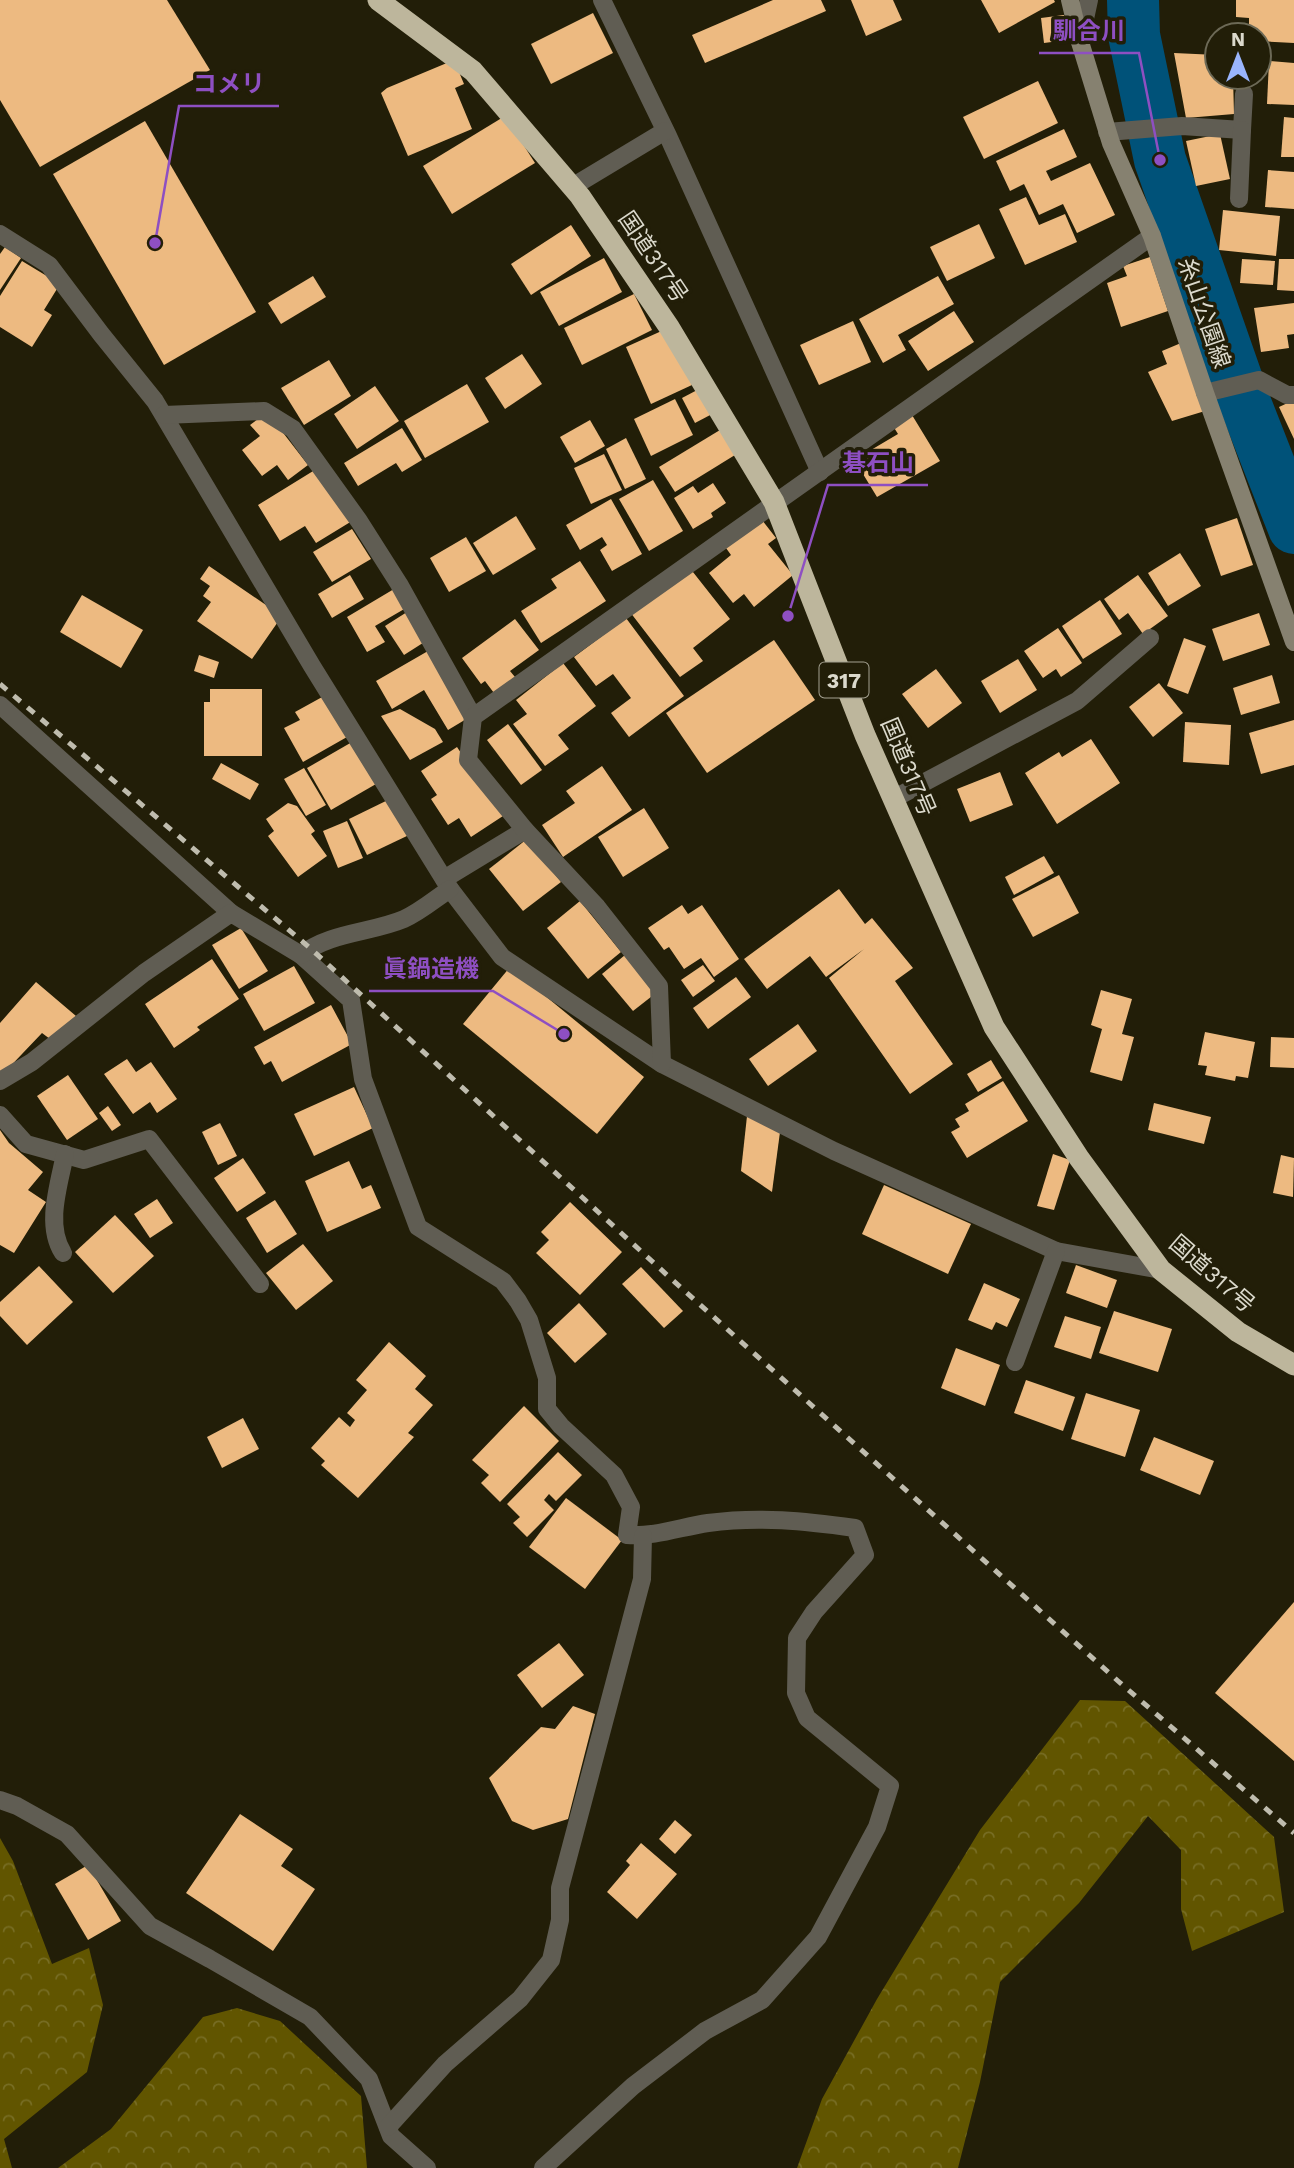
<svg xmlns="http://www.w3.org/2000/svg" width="1294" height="2168" font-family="'Work Sans','Noto Sans JP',sans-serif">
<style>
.forest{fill:url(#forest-crowns)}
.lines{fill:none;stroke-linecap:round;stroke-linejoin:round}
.river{stroke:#005279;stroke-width:52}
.building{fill:#edba81}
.street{stroke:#605d53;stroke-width:18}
.secondary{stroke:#868170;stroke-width:18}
.highway{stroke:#bdb69c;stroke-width:21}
.rail{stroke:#bfbcae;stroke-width:5;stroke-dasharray:9 9;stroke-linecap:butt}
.labels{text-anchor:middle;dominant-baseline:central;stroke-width:7;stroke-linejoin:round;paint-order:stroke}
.shield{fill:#221e08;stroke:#a4a191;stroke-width:2}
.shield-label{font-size:21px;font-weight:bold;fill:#dbd9cc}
.street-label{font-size:23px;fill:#dbd9cc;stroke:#221e08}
.leader{fill:none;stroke:#8e4fc2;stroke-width:2.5}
.callout-dot{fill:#8e4fc2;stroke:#221e08;stroke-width:2.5}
.callout-label{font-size:24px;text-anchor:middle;font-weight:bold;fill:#8e4fc2;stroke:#221e08;stroke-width:7;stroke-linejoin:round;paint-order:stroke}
</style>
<defs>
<pattern id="forest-crowns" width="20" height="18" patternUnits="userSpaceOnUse" patternTransform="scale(1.75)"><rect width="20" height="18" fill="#615500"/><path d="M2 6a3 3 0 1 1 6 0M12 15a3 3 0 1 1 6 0" fill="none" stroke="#776d24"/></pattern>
</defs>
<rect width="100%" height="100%" fill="#221e08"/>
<g class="forest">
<path d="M1080 1700 1125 1701 1274 1837 1284 1912 1192 1951 1181 1909V1850L1148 1816 1079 1903 1000 1982 980 2082 958 2168H797L822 2099 877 1999 980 1830Z"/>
<path d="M0 1838 13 1861 52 1964 89 1948 103 2005 87 2072 4 2139 12 2168H0Z"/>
<path d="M237 2008 280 2021 361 2096 367 2168H58L111 2129 203 2017Z"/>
</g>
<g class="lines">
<path class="river" d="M1133 0 1134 35 1160 160 1245 403 1294 528"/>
</g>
<g class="building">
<path d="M0 0H167L210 70 40 167 0 100Z"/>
<path d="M773 0H821L826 11 705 63 692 35Z"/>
<path d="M851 0H893L902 20 866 36Z"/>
<path d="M981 0H1054L1055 2 999 33Z"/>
<path d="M1236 0H1294V43L1259 41V34L1249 33V18L1236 17Z"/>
<path d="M593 13 613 53 551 84 531 44Z"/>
<path d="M1064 15 1067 40 1044 43 1041 18Z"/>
<path d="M1174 53 1217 55V77H1233L1234 114 1186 118Z"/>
<path d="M454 60 464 84 455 88 472 129 408 156 381 93 387 88Z"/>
<path d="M1269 61 1294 63V105L1267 104Z"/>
<path d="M1038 81 1058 123 984 159 963 117Z"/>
<path d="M505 116 535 163 452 214 423 166Z"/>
<path d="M1284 117 1294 118V157H1281Z"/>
<path d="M145 121 256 312 164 365 53 174Z"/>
<path d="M1064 129 1077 157 1046 171 1051 181 1090 163 1115 215 1077 233 1063 204 1039 215 1024 184 1010 191 996 161Z"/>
<path d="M1220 134 1230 179 1196 186 1186 141Z"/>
<path d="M1268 170 1294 172V209L1265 207Z"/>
<path d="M1026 197 1039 225 1065 214 1077 242 1025 265 999 209Z"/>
<path d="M1223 210 1280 216 1276 256 1219 250Z"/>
<path d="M979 224 995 258 947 281 930 247Z"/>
<path d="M571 225 591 256 531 295 511 264Z"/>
<path d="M5 247 21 258 0 290V254Z"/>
<path d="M1150 257 1168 311 1121 327 1107 283 1127 276 1123 266Z"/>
<path d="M604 258 622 292 559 326 540 292Z"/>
<path d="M1242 259 1275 261 1273 285 1240 283Z"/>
<path d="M1279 259H1294V291L1277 290Z"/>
<path d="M22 261 60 284 44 310 52 315 32 347 0 327V296Z"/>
<path d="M313 276 326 297 281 324 268 303Z"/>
<path d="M938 276 954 304 898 335 906 350 883 363 859 319Z"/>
<path d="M634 294 652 330 582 365 564 328Z"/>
<path d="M1294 303V334L1287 335 1289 348 1261 352 1254 308Z"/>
<path d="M954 311 974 342 928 371 908 341Z"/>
<path d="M853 321 871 362 819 385 800 345Z"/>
<path d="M666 329 692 385 651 404 626 347Z"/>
<path d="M1181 343 1205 411 1172 421 1148 372 1167 364 1162 351Z"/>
<path d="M522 354 542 384 505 409 485 378Z"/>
<path d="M329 360 351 396 304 425 281 388Z"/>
<path d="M467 384 489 422 425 458 404 421Z"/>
<path d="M375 386 399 421 357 449 334 414Z"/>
<path d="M701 388 714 413 695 423 682 398Z"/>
<path d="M675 399 693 435 651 456 634 419Z"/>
<path d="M1294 400V439L1279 407Z"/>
<path d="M267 412 308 465 288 480 277 465 262 476 242 450 260 436 250 425Z"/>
<path d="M912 415 940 461 877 497 863 474 857 476 849 463 898 434 893 426Z"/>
<path d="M590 420 605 446 575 463 560 437Z"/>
<path d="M402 428 422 460 402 472 396 463 358 486 344 463Z"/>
<path d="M720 430 735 455 675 492 659 467Z"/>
<path d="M626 438 646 479 625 489 606 449Z"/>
<path d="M604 454 622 490 591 504 574 468Z"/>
<path d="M318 468 352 521 316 543 305 526 280 541 258 505Z"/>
<path d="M653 480 683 531 649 551 619 499Z"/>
<path d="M713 483 726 503 711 513 713 517 693 529 674 498 693 486 698 493Z"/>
<path d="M611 499 642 554 612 571 600 550 607 545 602 537 580 550 566 525Z"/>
<path d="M516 516 536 549 493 575 473 543Z"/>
<path d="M1237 518 1253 565 1221 576 1205 529Z"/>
<path d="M762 520 776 538 768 544 793 575 754 607 744 594 733 603 709 573 731 555 726 548Z"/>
<path d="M352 529 371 559 332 582 313 552Z"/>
<path d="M466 537 486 571 449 592 430 558Z"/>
<path d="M1180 553 1201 586 1168 606 1148 573Z"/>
<path d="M580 561 606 601 541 643 521 611 557 588 551 579Z"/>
<path d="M209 566 282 616 252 659 197 621 211 602 203 596 210 586 200 579Z"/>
<path d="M689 567 730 619 693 648 703 661 680 677 630 612Z"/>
<path d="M350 575 364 599 332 618 318 594Z"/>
<path d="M1138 575 1168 616 1143 634 1128 613 1119 620 1104 599Z"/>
<path d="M394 589 406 608 375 626 385 642 367 652 347 617Z"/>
<path d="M82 595 143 630 121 668 60 632Z"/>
<path d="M1100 600 1122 634 1083 659 1062 626Z"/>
<path d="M407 612 426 641 404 655 385 626Z"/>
<path d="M1259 613 1270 645 1223 661 1212 629Z"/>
<path d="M626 618 684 696 629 737 611 713 631 698 613 674 596 686 574 657Z"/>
<path d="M515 619 539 650 510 671 515 677 494 693 485 681 481 684 462 658Z"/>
<path d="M1058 628 1082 663 1061 677 1056 669 1043 678 1024 651Z"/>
<path d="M1184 638 1206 646 1188 694 1167 686Z"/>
<path d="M774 640 815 700 707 773 666 713Z"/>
<path d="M428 651 468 718 448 730 424 690 392 709 376 681Z"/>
<path d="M199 655 219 662 214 678 194 671Z"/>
<path d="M1018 659 1037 690 1000 713 981 681Z"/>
<path d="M563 663 596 706 558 735 569 749 545 766 513 724 527 714 516 700Z"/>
<path d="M936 669 962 703 928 728 902 694Z"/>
<path d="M1272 675 1280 703 1241 715 1233 688Z"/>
<path d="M1159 683 1183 713 1153 737 1129 707Z"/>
<path d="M210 689H262V756H204V702H210Z"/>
<path d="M324 696 347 737 303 762 284 728 300 720 295 712Z"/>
<path d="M400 709 435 729 443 742 410 760 381 716Z"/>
<path d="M1294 720V765L1261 774 1249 733Z"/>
<path d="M1185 722 1231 725 1229 765 1183 762Z"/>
<path d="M508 724 542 770 521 785 487 740Z"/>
<path d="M1091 739 1120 783 1057 824 1025 773 1059 752 1062 757Z"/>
<path d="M352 742 376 784 331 810 307 768Z"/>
<path d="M457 747 503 816 471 837 459 818 448 825 431 799 437 795 421 771Z"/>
<path d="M221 763 259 784 250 800 212 779Z"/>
<path d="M602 766 632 810 563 857 542 825 575 803 566 791Z"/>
<path d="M304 768 326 805 306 816 284 779Z"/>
<path d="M1000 772 1013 805 970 822 957 789Z"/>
<path d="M392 798 409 835 367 855 349 819Z"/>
<path d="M288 803 297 806 315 831 311 834 327 856 298 877 268 836 274 831 266 819Z"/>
<path d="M644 808 669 848 623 877 598 837Z"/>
<path d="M347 821 363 858 338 868 323 831Z"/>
<path d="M527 839 561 882 523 911 489 869Z"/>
<path d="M1044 856 1054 873 1014 895 1005 877Z"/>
<path d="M1059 875 1079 913 1033 937 1012 899Z"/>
<path d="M839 889 865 924 872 918 913 968 895 981 953 1064 910 1094 829 978 864 949 826 977 810 956 767 989 744 959Z"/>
<path d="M580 901 621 952 588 979 547 928Z"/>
<path d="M682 905 688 914 702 905 739 959 714 977 701 958 684 969 669 947 664 950 648 928Z"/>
<path d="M241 928 268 971 239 989 212 945Z"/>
<path d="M625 955 656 993 633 1011 602 974Z"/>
<path d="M212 959 239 999 197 1027 200 1030 174 1048 145 1004Z"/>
<path d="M703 965 715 981 693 997 681 980Z"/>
<path d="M294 966 315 1003 264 1031 243 994Z"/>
<path d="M510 967 644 1077 597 1134 463 1024Z"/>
<path d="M736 977 751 997 708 1029 693 1008Z"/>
<path d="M36 982 76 1016 50 1039 42 1033 2 1075 0 1074V1023Z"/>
<path d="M1101 990 1132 999 1122 1034 1134 1037 1122 1081 1090 1072 1102 1029 1091 1025Z"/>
<path d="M331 1005 352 1044 282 1082 271 1061 264 1065 254 1047Z"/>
<path d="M798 1024 817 1051 768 1086 749 1059Z"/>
<path d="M1205 1032 1255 1042 1248 1078 1236 1076 1235 1081 1205 1075 1207 1066 1198 1065Z"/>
<path d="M1271 1037 1294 1038V1068L1270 1067Z"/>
<path d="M127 1059 136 1072 151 1062 177 1099 157 1113 150 1102 133 1114 104 1074Z"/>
<path d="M991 1060 1002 1078 978 1092 967 1074Z"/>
<path d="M68 1075 98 1119 67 1140 37 1096Z"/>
<path d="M1003 1081 1028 1121 967 1158 951 1132 960 1127 955 1119 969 1111 965 1104Z"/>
<path d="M354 1087 373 1128 314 1156 294 1114Z"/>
<path d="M1154 1103 1211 1117 1204 1144 1148 1130Z"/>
<path d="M108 1106 121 1125 112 1131 99 1113Z"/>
<path d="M747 1116 780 1132 772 1192 741 1171Z"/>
<path d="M220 1123 237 1156 218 1165 202 1132Z"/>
<path d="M0 1130 9 1143 43 1172 28 1190 46 1202 14 1253 0 1245Z"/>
<path d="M1053 1154 1070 1160 1054 1210 1037 1206Z"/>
<path d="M1281 1155 1294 1158 1293 1197 1273 1193Z"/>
<path d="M243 1158 266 1193 237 1212 214 1178Z"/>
<path d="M349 1161 362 1189 371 1185 381 1208 327 1232 305 1181Z"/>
<path d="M884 1185 971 1224 948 1274 862 1234Z"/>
<path d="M157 1199 173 1223 150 1238 134 1214Z"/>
<path d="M275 1200 297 1234 267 1253 246 1218Z"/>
<path d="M570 1202 622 1252 580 1295 536 1253 549 1240 541 1232Z"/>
<path d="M115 1215 154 1256 113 1293 75 1252Z"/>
<path d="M303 1244 333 1281 296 1310 266 1273Z"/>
<path d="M1076 1265 1117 1280 1107 1308 1066 1293Z"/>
<path d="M39 1266 73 1302 27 1345 0 1316V1302Z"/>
<path d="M641 1267 683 1311 664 1328 622 1284Z"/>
<path d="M984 1283 1020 1299 1007 1327 996 1322 992 1330 968 1320Z"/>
<path d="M579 1303 607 1334 575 1363 547 1333Z"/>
<path d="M1114 1311 1172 1329 1158 1372 1099 1353Z"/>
<path d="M1065 1316 1101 1327 1091 1359 1054 1347Z"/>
<path d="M389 1342 426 1376 415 1389 433 1405 408 1433 414 1437 358 1498 321 1465 325 1461 311 1448 339 1417 350 1427 355 1420 347 1413 367 1390 356 1380Z"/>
<path d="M956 1348 1000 1365 985 1406 941 1388Z"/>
<path d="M1026 1380 1075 1397 1063 1431 1014 1413Z"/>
<path d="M1086 1393 1140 1410 1125 1457 1071 1439Z"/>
<path d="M524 1406 559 1441 500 1502 481 1483 489 1475 472 1460Z"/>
<path d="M243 1418 259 1449 222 1468 207 1437Z"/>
<path d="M1154 1437 1214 1461 1200 1495 1140 1470Z"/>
<path d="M558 1452 582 1475 556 1501 549 1494 544 1500 554 1510 527 1537 513 1523 520 1517 507 1504Z"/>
<path d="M566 1498 622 1540 585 1589 529 1547Z"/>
<path d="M1294 1602V1761L1215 1693Z"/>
<path d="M559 1643 584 1675 542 1708 517 1675Z"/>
<path d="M573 1706 595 1714 568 1819 533 1830 512 1821 489 1778 541 1727 555 1729Z"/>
<path d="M240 1814 293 1849 281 1866 315 1889 273 1951 186 1893Z"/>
<path d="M675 1820 692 1835 675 1854 659 1839Z"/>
<path d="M641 1843 677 1874 637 1919 607 1892 630 1865 626 1861Z"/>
<path d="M88 1865 121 1921 88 1940 55 1884Z"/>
</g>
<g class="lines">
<g class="street">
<path d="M602 0 668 136 820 472"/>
<path d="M1080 42 1089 0"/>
<path d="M1107 132 1182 126 1242 130 1244 94"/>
<path d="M572 187 665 131"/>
<path d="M1239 199 1242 130"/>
<path d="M0 234 49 265 101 334 155 401 312 666 450 889 502 957 662 1064 834 1151 1056 1251 1161 1270"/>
<path d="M1205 393 1259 380 1287 395H1294"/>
<path d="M164 415 264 411 293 429 359 521 399 584 473 717"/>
<path d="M0 705 231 913"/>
<path d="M893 799 1077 701 1150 638"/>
<path d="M444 879 525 830"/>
<path d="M301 955 351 1000 363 1079 418 1227 503 1281 518 1301 529 1320 547 1378V1409L561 1426 614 1475 631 1507 627 1535C655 1537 681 1527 708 1523 759 1516 805 1521 855 1528L865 1555 814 1612 797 1638 796 1693 807 1718 890 1786 877 1827 818 1937 762 2000 705 2031 633 2086 543 2168"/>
<path d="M662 1064 659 986 597 907 525 830 468 760 473 717 1152 236"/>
<path d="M0 1081 32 1062 144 973 231 913 301 955C330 932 371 933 404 919 420 912 435 899 450 889"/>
<path d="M0 1115 26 1144 84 1160 149 1139 260 1284"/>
<path d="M63 1253C45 1225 59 1185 65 1154"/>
<path d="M1015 1362 1056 1251"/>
<path d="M0 1800 17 1806 67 1834 150 1926 210 1959 310 2017 369 2079 391 2136 427 2168"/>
<path d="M388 2127 445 2064 520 1999 551 1960 560 1920V1888L642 1579 643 1536"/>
</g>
<path class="secondary" d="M1070 0 1080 42 1111 143 1152 236 1205 393 1294 642"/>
<path class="highway" d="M378 0 473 71 580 196 669 327 774 502 865 735 994 1027 1079 1158 1161 1270 1238 1332 1294 1365"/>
<path class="rail" d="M0 684 310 948 667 1275 1118 1681 1294 1833"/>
</g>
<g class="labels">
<rect class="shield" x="819.5" y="662.5" width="49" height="35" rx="5"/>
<g class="shield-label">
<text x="844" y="680">317</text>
</g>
<g class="street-label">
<text transform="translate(653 257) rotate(56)">国道317号</text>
<text transform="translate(1204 313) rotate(71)">糸山公園線</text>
<text transform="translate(908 767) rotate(67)">国道317号</text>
<text transform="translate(1212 1274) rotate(41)">国道317号</text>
</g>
</g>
<path class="leader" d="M1160 160L1139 53H1039M155 243L179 106H279M788 616L828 485H928M564 1034L493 991H369"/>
<g class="callout-dot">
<circle cx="1160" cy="160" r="7"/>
<circle cx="155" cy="243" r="7"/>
<circle cx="788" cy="616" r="7"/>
<circle cx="564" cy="1034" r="7"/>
</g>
<g class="callout-label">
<text x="1089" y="39">馴合川</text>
<text x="229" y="92">コメリ</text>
<text x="878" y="471">碁石山</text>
<text x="431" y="977">眞鍋造機</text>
</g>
<g transform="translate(1238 56)"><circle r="33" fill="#221e08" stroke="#6c6956" stroke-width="2"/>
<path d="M0-5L12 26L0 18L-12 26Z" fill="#9ab5fd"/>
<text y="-10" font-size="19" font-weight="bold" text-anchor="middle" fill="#dbd9cc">N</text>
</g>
</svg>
